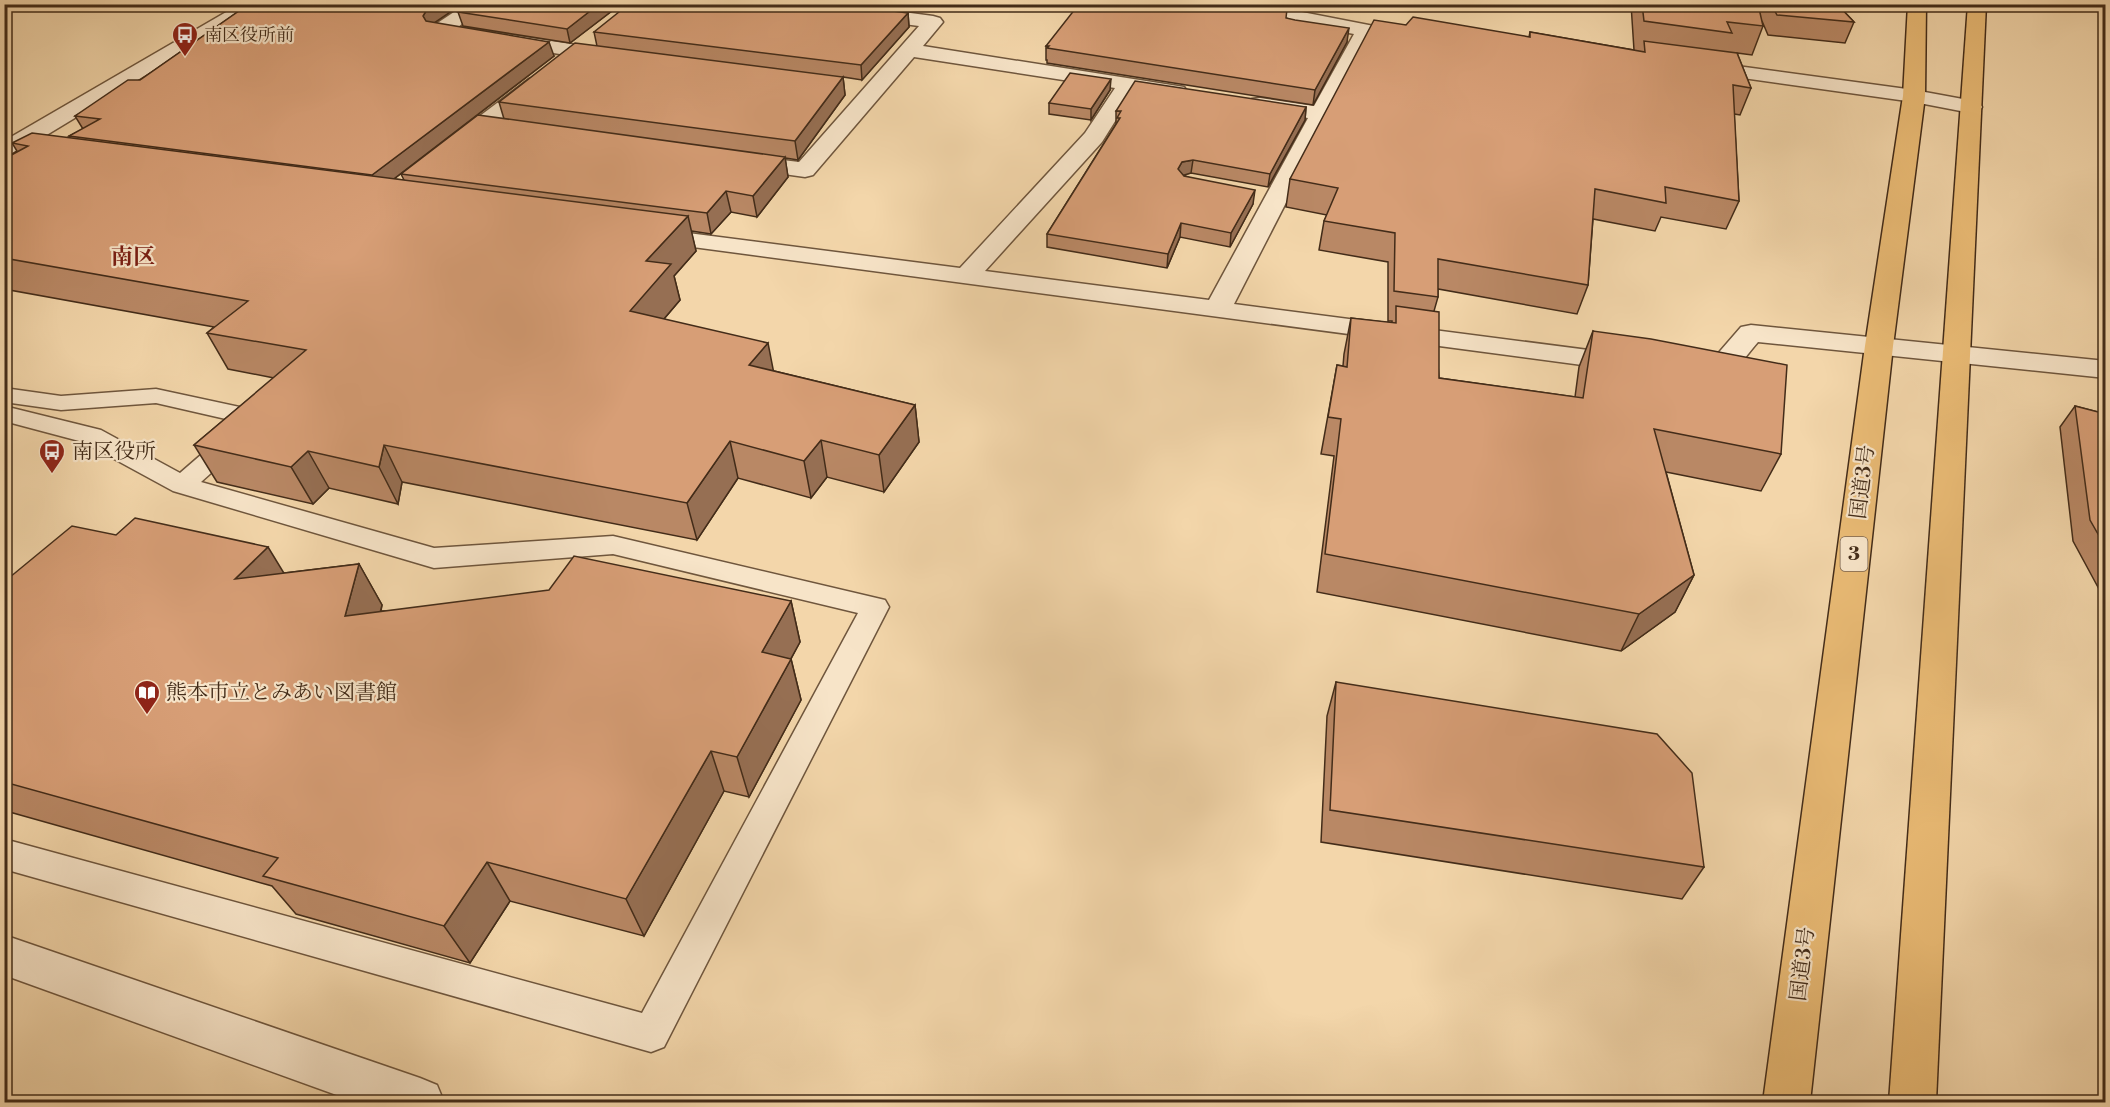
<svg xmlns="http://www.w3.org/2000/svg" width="2110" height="1107" font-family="'Libre Bodoni','Noto Serif JP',serif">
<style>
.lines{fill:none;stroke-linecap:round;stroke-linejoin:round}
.service-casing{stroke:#6f563d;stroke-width:3}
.minor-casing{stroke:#6f563d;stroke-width:3}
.tertiary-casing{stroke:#6f563d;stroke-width:3}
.trunk-casing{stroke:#432c19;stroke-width:3}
.service{fill:#f7e4c8;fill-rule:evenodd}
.minor{fill:#f7e4c8;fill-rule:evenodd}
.tertiary{fill:#f7e4c8;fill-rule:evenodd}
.trunk{fill:#eabb75;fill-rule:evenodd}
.wall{fill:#b98865;stroke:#432c19;stroke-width:1.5}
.shaded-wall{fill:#966f53;stroke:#432c19;stroke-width:1.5}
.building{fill:#d79e76;stroke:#432c19;stroke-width:1.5}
.labels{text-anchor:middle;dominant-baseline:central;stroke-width:4.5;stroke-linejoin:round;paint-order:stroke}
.far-poi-label{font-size:18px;fill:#432c19;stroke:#f7e4c8;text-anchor:start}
.shield{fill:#f7e4c8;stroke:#79634e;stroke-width:1.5}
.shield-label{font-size:20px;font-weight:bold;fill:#432c19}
.poi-label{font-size:21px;fill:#432c19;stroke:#f7e4c8;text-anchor:start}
.street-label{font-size:21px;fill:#432c19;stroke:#f7e4c8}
.far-district-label{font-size:22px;font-weight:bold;fill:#7a1f14;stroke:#f7e4c8}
</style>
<rect width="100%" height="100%" fill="#f3d6aa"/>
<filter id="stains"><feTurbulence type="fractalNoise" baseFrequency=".00333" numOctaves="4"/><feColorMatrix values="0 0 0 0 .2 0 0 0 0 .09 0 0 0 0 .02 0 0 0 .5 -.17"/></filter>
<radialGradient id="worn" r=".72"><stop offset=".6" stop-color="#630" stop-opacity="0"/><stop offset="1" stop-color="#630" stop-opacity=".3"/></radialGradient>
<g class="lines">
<defs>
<path id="service" d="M4 388 61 396 156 389 267 413 270 418 267 423 201 482 434 548 613 536 885 600 889 607 664 1047 651 1052 4 869V839L642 1013 858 613 613 554 434 568 173 491 83 442 4 421V406L101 430 180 473 239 422 156 403 61 410 4 402Z"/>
<g id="minor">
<path d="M466 4H488L458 27 610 50 617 52 620 56 617 60 610 62 433 34 430 30 433 26Z"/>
<path d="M787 4H843L933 16 940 18 943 22 923 46 1184 87 1187 91 1184 95 1177 97 1134 91 1102 142 985 271 1209 300 1308 118 1260 110 1252 109 1249 104 1252 99 1260 98 1314 106 1354 34 1229 10 1222 8 1220 4H1261L1379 27 1421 31 1424 35 1421 39 1414 41 1371 37 1234 304 1627 355 1637 357 1641 363 1637 369 1627 371 640 240 637 235 640 230 649 228 960 268 1085 133 1115 88 914 57 813 175 805 177 734 167 731 162 734 157 742 155 799 162 919 26 796 10 789 8Z"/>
<path d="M1700 61 1914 90 1979 102 1982 107 1979 112 1971 113 1914 102 1693 71 1690 67 1693 63Z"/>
<path d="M536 77 543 79 546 83 543 87 464 150 456 152 448 150 445 145 448 140 529 79Z"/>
<path d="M1751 325 2106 361V378L1758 342C1731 373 1730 389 1686 378L1682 372 1686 366 1696 363 1708 365 1741 327Z"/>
<path d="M4 935 420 1078 437 1085 444 1102H356L4 975Z"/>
</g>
<path id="tertiary" d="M240 4H263L12 156 4 158V141Z"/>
<g id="trunk">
<path d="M1908 4H1926L1925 96 1893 346 1810 1102H1763L1865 346 1903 96Z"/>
<path d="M1968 4H1986L1936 1102H1889Z"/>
</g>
</defs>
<use href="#service" class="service-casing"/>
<use href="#minor" class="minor-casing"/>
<use href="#tertiary" class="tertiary-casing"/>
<use href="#trunk" class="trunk-casing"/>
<use href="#service" class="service"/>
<use href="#minor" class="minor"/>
<use href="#tertiary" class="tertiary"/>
<use href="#trunk" class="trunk"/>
</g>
<g class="wall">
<path d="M249 4H462L434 23 554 56 394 179 404 180 401 174 504 119 499 102 597 46 594 32 908 13 909 27 862 80 843 77 845 95 798 160 785 158 788 177 757 217 731 212 711 234 691 231 696 251 674 276 680 300 664 319 774 371 915 405 919 442 884 492 827 477 811 498 738 478 697 540 402 482 398 504 329 488 313 504 217 482 194 445 274 378 228 369 207 333 214 327 4 289V159L17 151 12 143 70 138 69 136 83 129 75 116 140 80Z"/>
<path d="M468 4H621L570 43 463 26 458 12Z"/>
<path d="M864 4H911L905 10Z"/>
<path d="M1275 4H1287V7Z"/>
<path d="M1631 4H1837L1854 22 1845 43 1768 35 1762 21 1763 26 1752 55 1737 53 1751 88 1740 115 1734 114 1739 201 1726 229 1661 217 1655 231 1593 219 1588 285 1577 314 1438 289V297L1434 311 1439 378 1575 397 1579 367 1593 331 1781 454 1761 491 1666 472 1694 575 1675 612 1621 651 1317 592 1334 456 1321 454 1337 365 1343 366 1344 354 1351 318 1392 323V321H1388V262L1319 250 1324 221 1327 215 1286 207 1290 179 1406 25 1529 37 1530 32 1634 50Z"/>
<path d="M1286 18 1347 42 1313 105 1047 63V60H1046V46Z"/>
<path d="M1110 90 1091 120 1049 114V103Z"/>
<path d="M1306 107 1305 120 1268 187 1191 173 1183 175 1253 204 1230 247 1180 237 1167 268 1047 247V234L1116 124V111Z"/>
<path d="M2075 406 2106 414V602L2073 541 2060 427Z"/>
<path d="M359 564 382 605 381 611 791 601 800 642 791 659 801 700 749 797 724 791 644 936 510 901 470 963 296 914 272 886 6 811 4 810V582L284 573Z"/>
<path d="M1336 682 1704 867 1682 899 1321 842 1327 716Z"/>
</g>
<g class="shaded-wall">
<path d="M436 4H462L431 25 428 30 423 16 426 11Z"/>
<path d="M599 4H621L570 43 567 29Z"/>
<path d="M905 4H911L905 10Z"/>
<path d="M908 13 909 27 862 80 861 65Z"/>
<path d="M1349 28 1347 42 1313 105 1315 90Z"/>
<path d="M549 42 554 56 378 191 372 175Z"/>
<path d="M843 77 845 95 798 160 795 141Z"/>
<path d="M1111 79 1110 90 1091 120V109Z"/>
<path d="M1306 107 1305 120 1268 187 1270 174Z"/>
<path d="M785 157 788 177 757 217 753 196Z"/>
<path d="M1193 160 1191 173 1181 176 1178 169 1182 162Z"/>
<path d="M1255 190 1253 204 1230 247 1231 233Z"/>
<path d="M726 191 731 212 711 234 707 213Z"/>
<path d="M688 216 696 251 674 276 680 300 640 347 630 311 646 261Z"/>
<path d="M1181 223 1180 237 1167 268 1168 254Z"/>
<path d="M768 343 775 379 749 365Z"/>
<path d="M915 405 919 442 884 492 879 455Z"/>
<path d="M821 440 827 477 811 498 804 461Z"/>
<path d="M730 441 738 478 697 540 687 503Z"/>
<path d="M384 445 402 482 398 504 379 467Z"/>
<path d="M308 451 329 488 313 504 291 467Z"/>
<path d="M268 547 293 588 235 579Z"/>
<path d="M359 564 382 605 369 657 345 616Z"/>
<path d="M1694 575 1675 612 1621 651 1639 614Z"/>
<path d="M791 601 800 642 772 693 762 652Z"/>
<path d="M791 659 801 700 749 797 737 757Z"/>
<path d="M711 751 724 791 644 936 626 899Z"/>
<path d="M487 862 510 901 470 963 444 926Z"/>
</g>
<g class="building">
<path d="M249 4H436L426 11 423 16 426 21 549 42 372 175 69 136 100 119 75 116 128 80H140Z"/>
<path d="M468 4H599L567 29 458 12Z"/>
<path d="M629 4H840L908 13 861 65 594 32Z"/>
<path d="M1079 4H1265L1287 9 1286 18 1295 20 1349 28 1315 90 1047 48 1049 46H1046Z"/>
<path d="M1642 4H1758L1763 26 1727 22 1732 33 1644 21Z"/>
<path d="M1771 4H1837L1854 22 1777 15Z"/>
<path d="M1413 17 1530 37V32L1645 52 1644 41 1737 53 1751 88 1733 85 1739 201 1665 187 1666 203 1595 189 1588 285 1438 259V297L1394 291 1395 233 1324 221 1338 188 1290 179 1374 20 1406 25Z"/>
<path d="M575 43 843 77 795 141 499 102Z"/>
<path d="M1070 73 1111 79 1091 109 1049 103Z"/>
<path d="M1135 81 1306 107 1270 174 1193 160 1182 162 1178 169 1184 176 1255 190 1231 233 1181 223 1168 254 1047 234 1120 118H1117L1121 111H1116Z"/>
<path d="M478 115 785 157 753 196 726 191 707 213 401 174Z"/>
<path d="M32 133 688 216 646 261 671 264 630 311 768 343 749 365 915 405 879 455 821 440 804 461 730 441 687 503 384 445 379 467 308 451 291 467 194 445 306 350 207 333 248 301 4 258V159L28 146 12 143Z"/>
<path d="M1396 306 1439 312V378L1583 398 1593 331 1651 339 1787 365 1781 454 1654 429 1694 575 1639 614 1325 554 1341 419 1328 417 1337 365 1347 367 1351 318 1396 323Z"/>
<path d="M2075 406 2106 414V548L2090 520Z"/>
<path d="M135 518 268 547 235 579 359 564 345 616 549 590 574 556 791 601 762 652 791 659 737 757 711 751 626 899 487 862 444 926 263 876 278 858 4 782V582L72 526 116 535Z"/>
<path d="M1336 682 1657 734 1692 773 1704 867 1330 810Z"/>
</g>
<defs>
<symbol id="bus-pin" viewBox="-11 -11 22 30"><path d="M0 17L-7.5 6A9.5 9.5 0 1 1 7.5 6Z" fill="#8f2418" stroke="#f7e4c8"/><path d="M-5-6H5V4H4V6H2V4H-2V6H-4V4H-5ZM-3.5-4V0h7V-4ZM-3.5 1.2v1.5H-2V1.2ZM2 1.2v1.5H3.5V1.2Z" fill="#fff"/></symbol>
<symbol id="library-pin" viewBox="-11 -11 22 30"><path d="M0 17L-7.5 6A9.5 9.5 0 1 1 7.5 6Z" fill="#8f2418" stroke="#f7e4c8"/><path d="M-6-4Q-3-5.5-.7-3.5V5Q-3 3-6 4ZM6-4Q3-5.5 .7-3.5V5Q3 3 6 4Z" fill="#fff"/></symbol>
</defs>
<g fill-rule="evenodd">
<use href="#bus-pin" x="170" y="20" width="30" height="40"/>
<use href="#bus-pin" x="37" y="437" width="30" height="40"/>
<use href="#library-pin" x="132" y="678" width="30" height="40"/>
</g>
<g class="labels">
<g class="far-poi-label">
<text x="204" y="35">南区役所前</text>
</g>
<rect class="shield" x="1840.5" y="537" width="27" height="34" rx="4.5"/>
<g class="shield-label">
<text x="1854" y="554">3</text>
</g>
<g class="poi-label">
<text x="72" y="452">南区役所</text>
<text x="166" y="693">熊本市立とみあい図書館</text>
</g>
<g class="street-label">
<text transform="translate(1863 482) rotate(-83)">国道3号</text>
<text transform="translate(1803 964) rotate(-83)">国道3号</text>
</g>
<g class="far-district-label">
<text x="133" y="257">南区</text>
</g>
</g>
<rect width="2110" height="1107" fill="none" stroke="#f3d6aa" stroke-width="24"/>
<rect x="6" y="6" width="2098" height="1095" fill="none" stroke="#432c19" stroke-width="3"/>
<rect x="12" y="12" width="2086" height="1083" fill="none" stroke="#432c19" stroke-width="1.5"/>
<rect width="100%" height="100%" filter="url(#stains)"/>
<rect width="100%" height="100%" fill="url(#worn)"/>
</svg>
